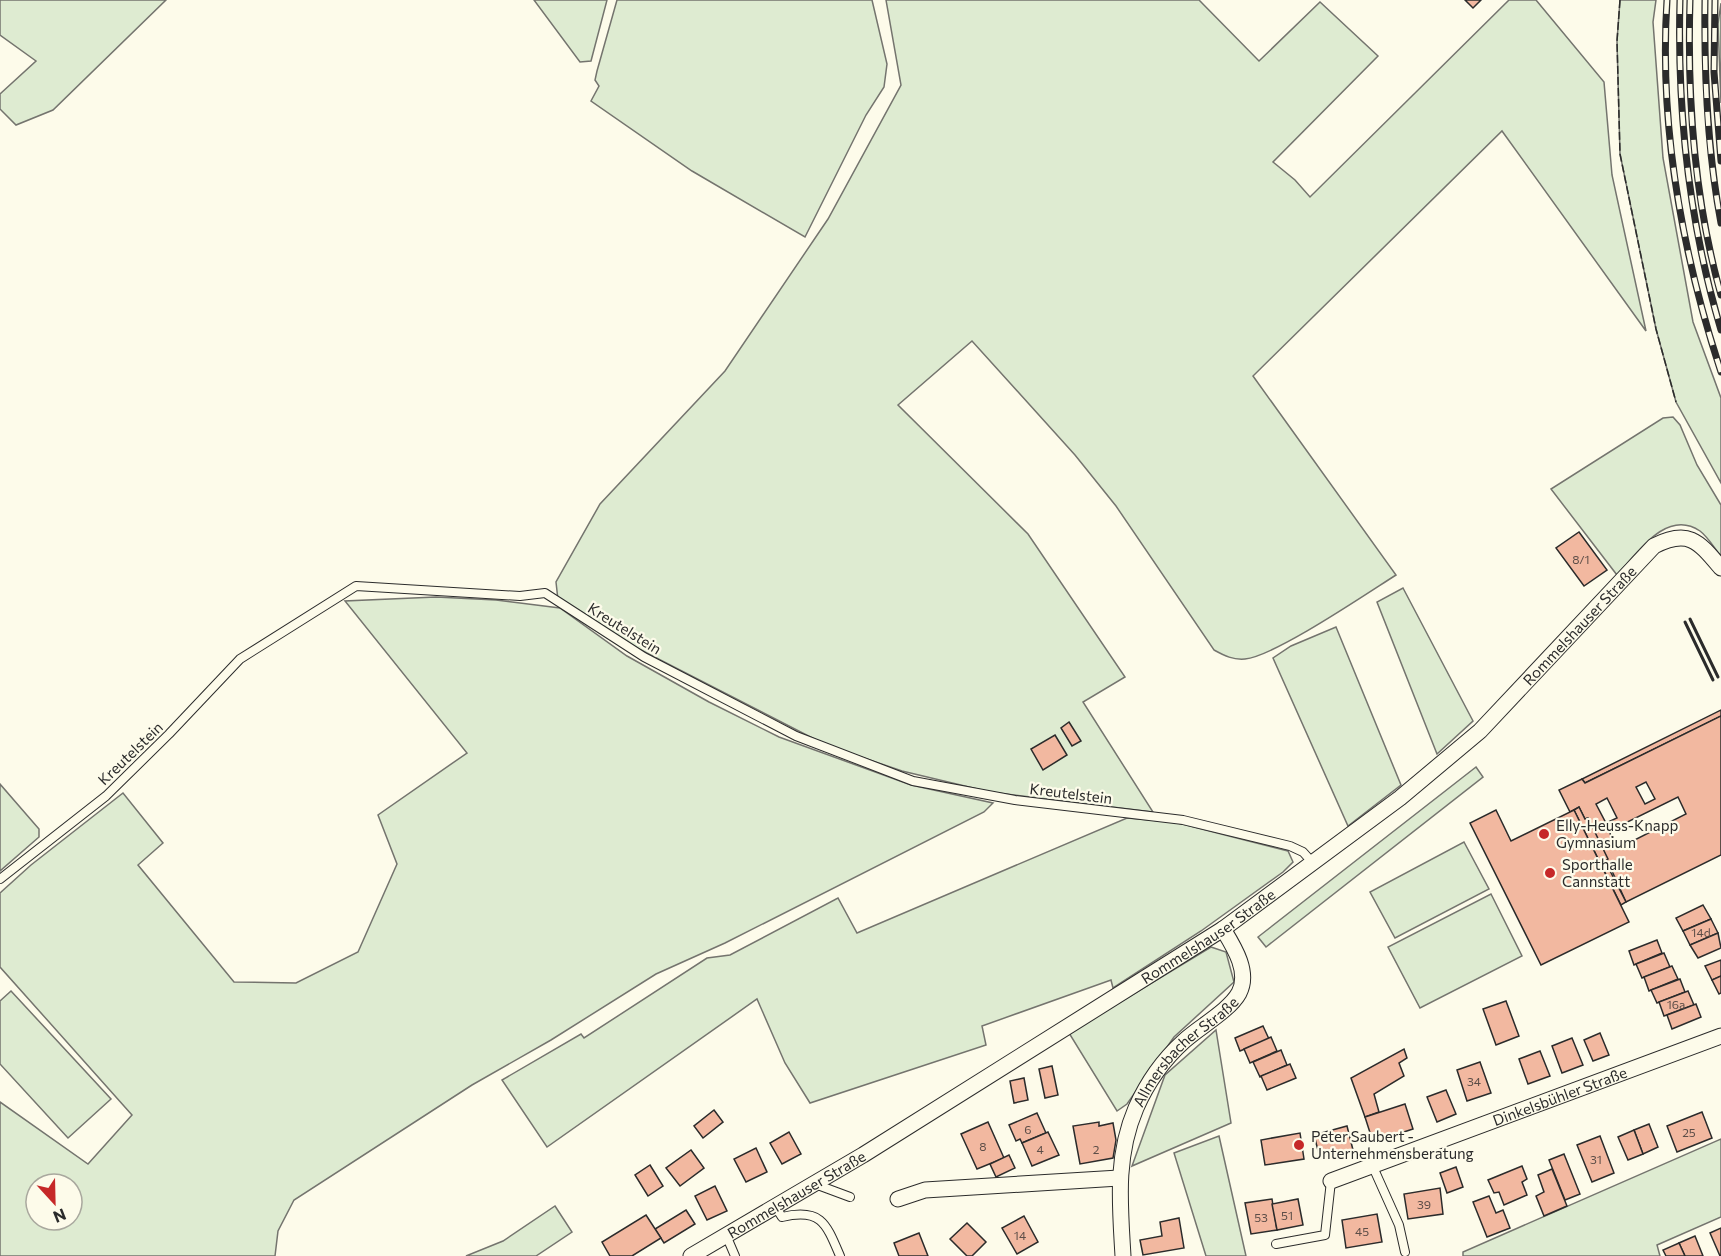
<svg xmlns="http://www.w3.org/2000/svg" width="1721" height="1256" font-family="Commissioner,sans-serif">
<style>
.green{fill:#deebd1;stroke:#74746e;stroke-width:1.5;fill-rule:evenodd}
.building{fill:#f2b8a0;stroke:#2b2b2b;stroke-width:1.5;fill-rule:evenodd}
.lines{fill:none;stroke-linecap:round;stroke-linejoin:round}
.service-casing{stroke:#2b2b2b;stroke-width:10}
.minor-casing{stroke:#2b2b2b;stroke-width:17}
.service{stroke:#fdfbea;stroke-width:8}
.minor{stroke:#fdfbea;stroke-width:15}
.rail-casing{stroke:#2b2b2b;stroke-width:7}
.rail{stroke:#fdfbea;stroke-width:4.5;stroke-dasharray:14;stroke-linecap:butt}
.fence{stroke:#2b2b2b;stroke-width:1.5;stroke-dasharray:8 3;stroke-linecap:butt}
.wall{stroke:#2b2b2b;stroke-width:3}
.poi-dot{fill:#c62828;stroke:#fdfbea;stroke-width:2}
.labels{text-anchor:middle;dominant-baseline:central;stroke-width:4.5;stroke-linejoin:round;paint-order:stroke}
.number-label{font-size:12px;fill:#5d4e48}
.street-label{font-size:15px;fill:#2b2b2b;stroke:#fdfbea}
.poi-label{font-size:15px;fill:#2b2b2b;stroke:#fdfbea;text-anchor:start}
</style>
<rect width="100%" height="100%" fill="#fdfbea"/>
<g class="green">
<path d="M0 0H166L53 110 16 125 0 109V94L36 61 0 35Z"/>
<path d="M534 0H607L591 61 580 62Z"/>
<path d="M617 0H872L887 64 884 87 866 115 805 237 692 171 591 101 599 86 595 80 597 71Z"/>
<path d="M886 0H1199L1259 61 1320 2 1378 56 1273 162 1295 180 1310 197 1509 0H1536L1604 82 1612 175 1646 331 1502 131 1253 376 1396 575C1366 594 1275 656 1245 659 1233 660 1225 656 1214 650L1116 506 1075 455 972 341 898 405 1028 534 1125 677 1083 702 1153 812 990 792 902 771 826 745 635 647 558 600 556 582 600 504 725 371 828 219 901 85Z"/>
<path d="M1620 0H1656L1653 22 1663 158 1693 322 1721 398V483L1676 402 1656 329 1620 154 1617 41Z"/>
<path d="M1721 3V103L1718 24Z"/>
<path d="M1673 417 1680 425 1697 465 1721 505V556C1715 549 1708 537 1700 531 1666 508 1637 554 1617 575L1551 489 1663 418Z"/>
<path d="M1403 588 1473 721 1437 754 1377 602Z"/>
<path d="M436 597 496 600 560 608 627 656 709 702 779 737 911 785 993 803 984 812 725 943 656 974 551 1040 472 1085 294 1200 278 1231 275 1256H0V1102L88 1164 132 1115 0 967V893L31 865 123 793 163 843 138 865 234 982 296 983 358 952 397 864 378 815 467 753 345 601ZM36 1184H72V1220H36Z"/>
<path d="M1336 627 1401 785 1348 826 1273 658 1291 646Z"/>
<path d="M1476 767 1483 777 1266 947 1258 937Z"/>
<path d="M0 784 39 829V837L0 871Z"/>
<path d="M1127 818 1174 822 1288 851 1293 862 1283 872 1201 931 1113 988 1111 980 982 1026 986 1045 810 1103 785 1063 757 999 547 1147 502 1080 581 1034 584 1038 707 958 730 955 838 898 857 933Z"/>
<path d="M1464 842 1489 889 1395 938 1370 892Z"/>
<path d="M1491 894 1522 956 1420 1008 1388 947Z"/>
<path d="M1211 947 1226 952 1234 982 1174 1037 1127 1104 1117 1111 1069 1033Z"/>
<path d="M11 991 111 1099 68 1138 0 1064V1001Z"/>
<path d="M1216 1030 1231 1123 1132 1166 1165 1075Z"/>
<path d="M1219 1136 1246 1256H1206L1174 1153Z"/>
<path d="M1721 1139V1217L1657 1245 1660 1256H1463V1252Z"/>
<path d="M555 1206 572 1232 536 1256H466L503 1241Z"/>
</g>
<g class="building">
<path d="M1465 0H1481L1473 8Z"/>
<path d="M1579 532 1607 570 1584 586 1556 548Z"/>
<path d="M1721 710V716L1585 783 1582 779Z"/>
<path d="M1721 716V855L1626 902 1588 818 1585 819 1579 807 1570 812 1559 790 1582 779 1585 783ZM1646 782 1655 799 1645 804 1636 787ZM1678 797 1686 814 1617 849 1609 831ZM1607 798 1617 818 1606 823 1596 804Z"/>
<path d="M1069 722 1081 741 1072 746 1061 728Z"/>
<path d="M1055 735 1067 755 1043 770 1031 749Z"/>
<path d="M1579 807 1585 819 1588 818 1608 859 1605 861 1626 902 1621 905 1574 810Z"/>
<path d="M1496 810 1511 841 1574 810 1629 922 1541 965 1470 823Z"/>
<path d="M1703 905 1711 919 1683 931 1676 918Z"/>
<path d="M1711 919 1718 933 1690 945 1683 931Z"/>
<path d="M1718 933 1721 948 1698 958 1690 945Z"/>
<path d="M1657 940 1662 953 1634 965 1629 951Z"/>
<path d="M1664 953 1670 967 1642 978 1636 964Z"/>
<path d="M1721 960V976L1712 980 1705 966Z"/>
<path d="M1672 966 1678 979 1649 991 1644 977Z"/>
<path d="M1721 976V993L1719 994 1712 980Z"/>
<path d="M1680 979 1685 992 1657 1003 1651 990Z"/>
<path d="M1688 991 1694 1005 1664 1016 1659 1002Z"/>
<path d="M1506 1001 1519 1036 1496 1045 1483 1009Z"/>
<path d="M1696 1004 1701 1017 1672 1029 1667 1015Z"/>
<path d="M1263 1026 1269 1039 1240 1051 1235 1038Z"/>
<path d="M1600 1033 1609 1055 1593 1061 1584 1040Z"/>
<path d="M1271 1037 1277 1051 1250 1063 1244 1049Z"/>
<path d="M1572 1038 1583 1065 1562 1073 1552 1046Z"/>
<path d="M1404 1049 1407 1058 1399 1063 1404 1076 1374 1094 1379 1112 1365 1117 1351 1078Z"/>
<path d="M1281 1050 1287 1065 1260 1077 1253 1062Z"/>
<path d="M1540 1051 1550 1076 1528 1084 1519 1059Z"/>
<path d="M1480 1062 1491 1093 1467 1101 1457 1070Z"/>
<path d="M1290 1064 1296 1078 1267 1090 1261 1076Z"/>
<path d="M1052 1066 1058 1095 1045 1098 1039 1069Z"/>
<path d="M1024 1078 1028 1100 1014 1103 1010 1081Z"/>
<path d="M1446 1090 1456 1114 1437 1122 1427 1097Z"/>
<path d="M1405 1104 1413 1129 1373 1142 1365 1117Z"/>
<path d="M714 1110 723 1122 703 1138 694 1126Z"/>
<path d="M1702 1112 1712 1138 1677 1152 1667 1126Z"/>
<path d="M1037 1113 1046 1133 1022 1143 1020 1139 1016 1141 1009 1125Z"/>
<path d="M988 1122 1004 1158 977 1169 961 1134Z"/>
<path d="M1099 1122V1126L1113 1123 1116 1140 1113 1158 1080 1164 1073 1126Z"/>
<path d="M1649 1124 1658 1147 1643 1154 1634 1130Z"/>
<path d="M1347 1126 1353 1150 1320 1158 1314 1135Z"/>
<path d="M1634 1130 1643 1154 1628 1160 1618 1137Z"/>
<path d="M789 1132 801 1154 782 1164 770 1143Z"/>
<path d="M1048 1132 1059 1155 1032 1166 1022 1143Z"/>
<path d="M1300 1133 1304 1159 1265 1165 1261 1140Z"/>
<path d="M1600 1136 1614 1173 1592 1182 1577 1145Z"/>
<path d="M756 1148 767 1172 746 1182 734 1159Z"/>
<path d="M691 1150 704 1168 680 1186 666 1168Z"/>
<path d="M1564 1154 1580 1194 1565 1200 1549 1160Z"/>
<path d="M1009 1155 1015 1168 996 1177 990 1164Z"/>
<path d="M650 1165 663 1186 648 1196 635 1175Z"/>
<path d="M1522 1166 1527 1179 1522 1182 1527 1195 1504 1205 1499 1192 1494 1193 1488 1180Z"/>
<path d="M1456 1167 1463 1187 1447 1193 1440 1173Z"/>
<path d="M1552 1169 1567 1206 1544 1216 1536 1196 1544 1192 1538 1175Z"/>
<path d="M715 1186 727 1211 707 1220 695 1196Z"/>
<path d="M1440 1188 1443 1214 1408 1219 1404 1194Z"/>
<path d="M1489 1196 1496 1213 1503 1210 1510 1228 1487 1237 1473 1202Z"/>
<path d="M1272 1199 1277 1230 1251 1234 1245 1203Z"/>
<path d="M1298 1199 1303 1225 1277 1230 1272 1204Z"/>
<path d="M686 1210 695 1224 664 1243 655 1229Z"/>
<path d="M1377 1214 1382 1242 1346 1248 1342 1220Z"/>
<path d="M646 1215 661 1238 632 1256H610L602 1242Z"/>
<path d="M1024 1216 1038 1242 1017 1254 1002 1228Z"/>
<path d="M1179 1218 1184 1248 1143 1255 1140 1240 1162 1236 1160 1222Z"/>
<path d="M967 1223 986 1242 972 1256H967L950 1239Z"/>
<path d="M1721 1228V1256H1720L1710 1233Z"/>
<path d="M919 1233 928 1256H899L894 1243Z"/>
<path d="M1695 1236 1703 1256H1685L1679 1243Z"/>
<path d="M1679 1243 1685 1256H1666L1663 1250Z"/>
</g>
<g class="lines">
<defs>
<g id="service">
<path d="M0 879 106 796 169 734 240 659 356 586 520 596 545 593 644 657 796 736 913 781 1015 800 1183 820 1290 846 1303 852 1313 863"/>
<path d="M1373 1167 1399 1225 1405 1252"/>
<path d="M815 1184 850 1197"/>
<path d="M775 1206 782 1217C821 1208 826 1223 840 1256"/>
<path d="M726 1235 735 1256"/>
<path d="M1276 1244 1325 1235 1331 1181"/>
</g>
<g id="minor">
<path id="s1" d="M1331 1181 1721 1036"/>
<path d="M898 1199 925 1190 1119 1178"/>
<path id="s2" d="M691 1256 863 1155 1223 929 1400 798 1480 731 1654 546C1689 528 1699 542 1721 568"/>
<path id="s3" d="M1123 1256C1120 1204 1115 1157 1136 1108 1147 1083 1164 1059 1184 1041 1199 1027 1229 1011 1239 993 1250 972 1234 947 1223 929"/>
</g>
</defs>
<use href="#service" class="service-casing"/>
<use href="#minor" class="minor-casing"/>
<use href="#service" class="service"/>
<use href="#minor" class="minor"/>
<defs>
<g id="rail">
<path d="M1667 0C1659 125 1682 253 1721 372"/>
<path d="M1680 0C1677 112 1689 223 1721 330"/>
<path d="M1690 0C1687 99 1694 199 1721 295"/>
<path d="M1705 0C1704 75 1707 149 1721 223"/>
<path d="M1715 0 1714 72 1721 161"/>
</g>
</defs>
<use href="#rail" class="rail-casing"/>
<use href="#rail" class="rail"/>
<path class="fence" d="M1620 0 1617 41 1620 154 1656 329 1676 402"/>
<g class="wall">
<path d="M1690 619 1718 677"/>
<path d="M1685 622 1713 680"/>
</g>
</g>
<g class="poi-dot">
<circle cx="1544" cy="834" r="6"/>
<circle cx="1550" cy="873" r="6"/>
<circle cx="1299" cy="1145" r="6"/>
</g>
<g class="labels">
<g class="number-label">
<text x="1581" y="559">8/1</text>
<text x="1701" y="932">14d</text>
<text x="1676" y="1004">16a</text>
<text x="1474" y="1081">34</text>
<text x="1028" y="1129">6</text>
<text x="1689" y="1132">25</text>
<text x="983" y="1146">8</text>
<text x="1040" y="1149">4</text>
<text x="1096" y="1149">2</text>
<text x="1596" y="1159">31</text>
<text x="1424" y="1204">39</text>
<text x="1287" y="1215">51</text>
<text x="1261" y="1217">53</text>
<text x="1362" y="1231">45</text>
<text x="1020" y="1235">14</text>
</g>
<g class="street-label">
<text stroke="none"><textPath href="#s2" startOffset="1094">Rommelshauser Straße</textPath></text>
<text transform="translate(625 628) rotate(32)">Kreutelstein</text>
<text transform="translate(130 753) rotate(-44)">Kreutelstein</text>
<text transform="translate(1071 793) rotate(7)">Kreutelstein</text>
<text stroke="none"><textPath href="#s2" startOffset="608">Rommelshauser Straße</textPath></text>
<text stroke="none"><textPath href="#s3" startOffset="226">Allmersbacher Straße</textPath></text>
<text stroke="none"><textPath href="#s1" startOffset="244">Dinkelsbühler Straße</textPath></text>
<text stroke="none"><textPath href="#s2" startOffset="122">Rommelshauser Straße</textPath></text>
</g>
<g class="poi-label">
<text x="1556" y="825">Elly-Heuss-Knapp<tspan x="1556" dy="17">Gymnasium</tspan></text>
<text x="1562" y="864">Sporthalle<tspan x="1562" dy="17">Cannstatt</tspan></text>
<text x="1311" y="1136">Peter Saubert -<tspan x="1311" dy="17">Unternehmensberatung</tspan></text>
</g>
</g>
<g transform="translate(54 1202) rotate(158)"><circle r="28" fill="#fdfbea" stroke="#a9a89e" stroke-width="1.5"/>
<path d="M0-4.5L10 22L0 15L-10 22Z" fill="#c62828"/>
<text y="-9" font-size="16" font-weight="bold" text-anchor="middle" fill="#2b2b2b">N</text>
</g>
</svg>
